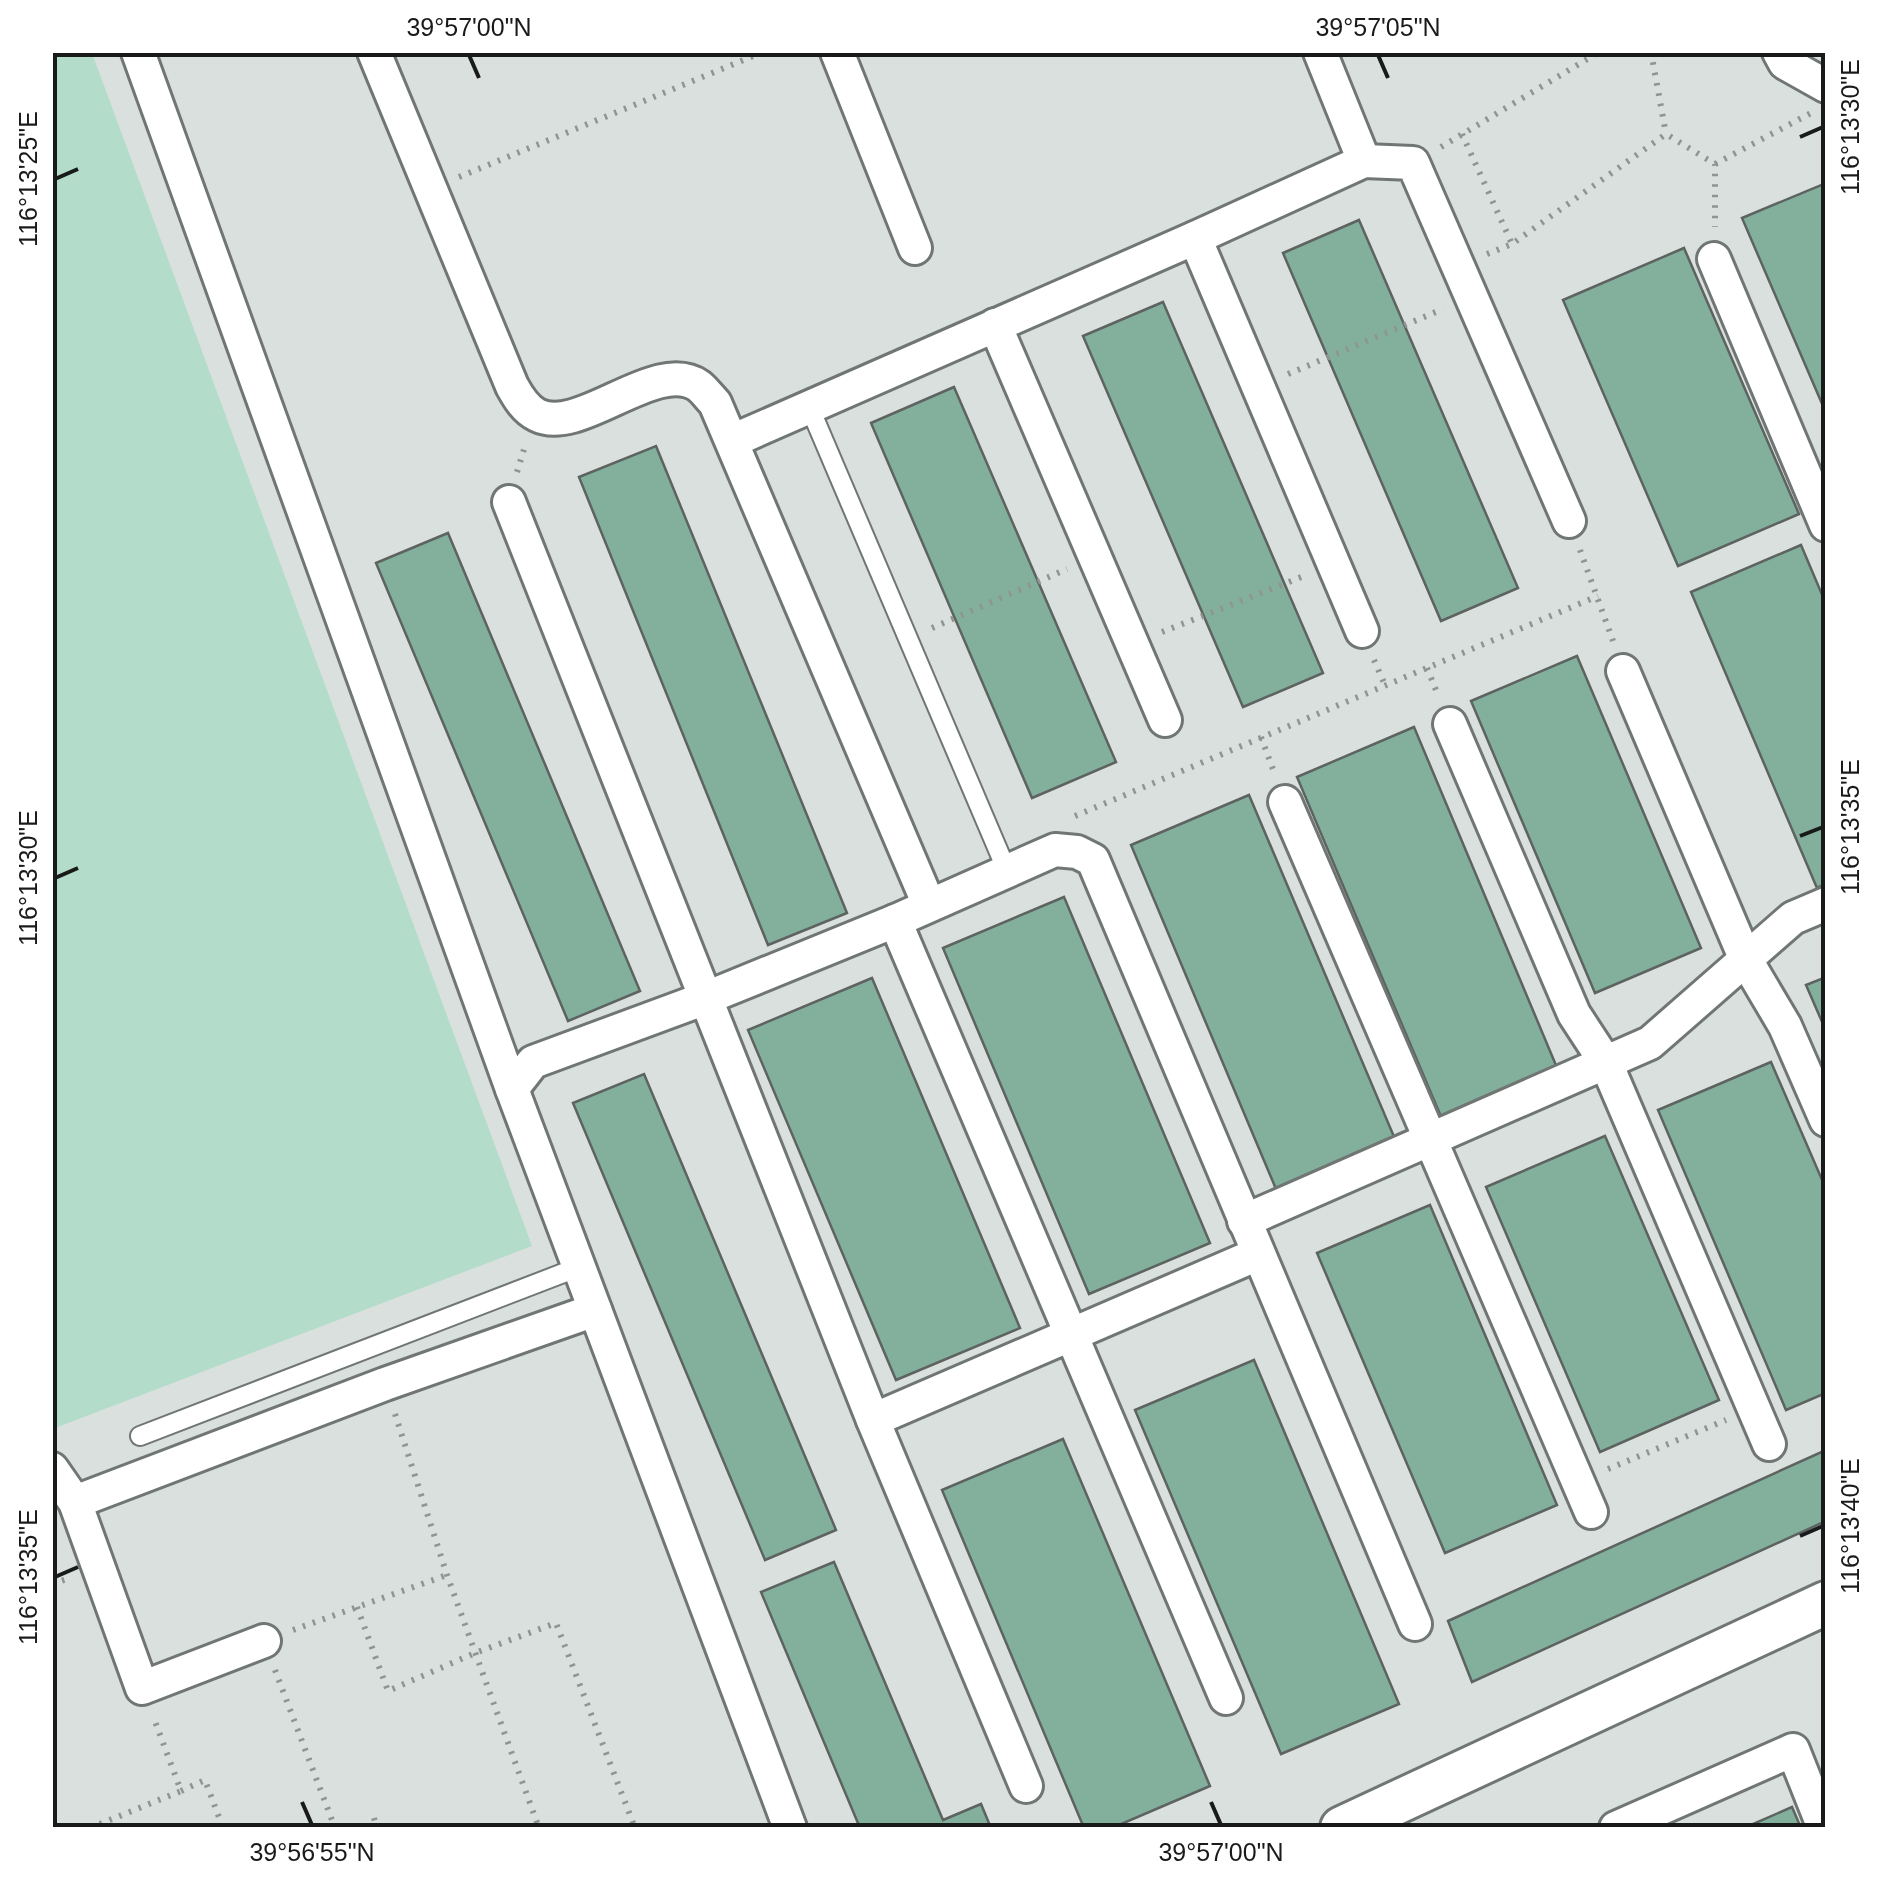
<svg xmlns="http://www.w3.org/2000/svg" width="1878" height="1880" font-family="Arial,sans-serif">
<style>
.green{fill:#b4dccb}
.building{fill:#83af9d;stroke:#5d6360;stroke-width:2.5}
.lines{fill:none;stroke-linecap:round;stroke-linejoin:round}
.service-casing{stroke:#6f7673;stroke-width:22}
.minor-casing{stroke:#6f7673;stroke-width:38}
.tertiary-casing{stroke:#6f7673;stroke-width:48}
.path{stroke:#909492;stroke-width:6;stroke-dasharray:2.5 8;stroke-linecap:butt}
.service{stroke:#fff;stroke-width:18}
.minor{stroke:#fff;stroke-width:32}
.tertiary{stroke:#fff;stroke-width:42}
.ticks{fill:none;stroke:#191b1a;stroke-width:4}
.neatline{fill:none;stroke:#191b1a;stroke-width:4}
.ticks-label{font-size:25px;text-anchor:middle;fill:#191b1a}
</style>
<rect width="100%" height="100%" fill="#dae0dd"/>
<path class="green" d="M52 53H92L532 1246 55 1428 52 1422Z"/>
<g class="building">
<path d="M1826 183V413L1742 218Z"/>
<path d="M1359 220 1518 588 1441 621 1283 253Z"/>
<path d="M1684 248 1799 514 1678 566 1563 300Z"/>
<path d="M1163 302 1323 673 1243 707 1083 336Z"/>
<path d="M954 387 1116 762 1032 798 871 423Z"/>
<path d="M656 446 847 913 768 945 579 477Z"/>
<path d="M448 533 640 991 568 1021 376 563Z"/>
<path d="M1801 545 1826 604V884L1817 888 1691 592Z"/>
<path d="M1577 656 1701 948 1595 993 1471 701Z"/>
<path d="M1414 727 1558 1070 1442 1119 1297 777Z"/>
<path d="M1249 795 1395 1139 1276 1189 1131 845Z"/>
<path d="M1064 897 1210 1243 1089 1294 943 948Z"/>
<path d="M1826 977V1031L1806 985Z"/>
<path d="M872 978 1020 1328 896 1380 748 1030Z"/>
<path d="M1771 1062 1826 1189V1393L1786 1410 1658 1110Z"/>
<path d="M644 1074 836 1530 765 1560 573 1103Z"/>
<path d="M1605 1136 1719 1400 1600 1452 1486 1187Z"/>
<path d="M1430 1205 1557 1505 1445 1553 1317 1253Z"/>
<path d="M1254 1360 1399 1704 1281 1754 1135 1410Z"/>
<path d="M1063 1439 1210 1786 1112 1828H1084L942 1490Z"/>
<path d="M1826 1450V1521L1472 1682 1448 1621Z"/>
<path d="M834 1562 943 1820 981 1804 991 1828H860L761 1592Z"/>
<path d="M1792 1807 1801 1828H1744Z"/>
</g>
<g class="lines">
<defs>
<g id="service">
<path d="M809 406 1007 871"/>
<path d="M140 1436 579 1267"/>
</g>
<g id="minor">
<path d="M138 52 512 1089 790 1828"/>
<path d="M374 52 512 386C518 397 525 409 537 415 580 437 656 356 699 386 705 391 710 398 715 403L929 905"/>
<path d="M837 52 915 248"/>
<path d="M1320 52 1364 161"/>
<path d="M1779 52 1785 63 1826 86"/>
<path d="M1195 238 1362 631"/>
<path d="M1714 259 1826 525"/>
<path d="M995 325 1165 720"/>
<path d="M732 441 1195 238 1364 161 1413 163 1569 521"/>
<path d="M509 502 873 1420 1026 1786"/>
<path d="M1623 671 1746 960 1785 1026 1826 1120"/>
<path d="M1450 724 1574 1014 1606 1063 1769 1444"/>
<path d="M1285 802 1591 1512"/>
<path d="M895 921 1226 1698"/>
<path d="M512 1089 533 1062 706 998 895 921 1055 850 1077 852 1093 860 1415 1624"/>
<path d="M1244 1221 1650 1043 1793 918 1826 904"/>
<path d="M873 1420 1258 1254"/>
<path d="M52 1469 75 1502 142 1688 264 1641"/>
<path d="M75 1502 385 1384 595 1310"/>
<path d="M1616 1828 1793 1750 1824 1828"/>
</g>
<path id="tertiary" d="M1342 1828 1826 1603"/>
</defs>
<use href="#service" class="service-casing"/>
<use href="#minor" class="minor-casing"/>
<use href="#tertiary" class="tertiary-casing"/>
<g class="path">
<path d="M1651 52 1666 134"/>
<path d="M1462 134 1512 244"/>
<path d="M1441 147 1599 52"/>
<path d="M1715 164 1811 113"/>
<path d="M459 177 763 52"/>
<path d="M1487 254 1512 244 1666 134 1715 164V227"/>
<path d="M1288 374 1443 309"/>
<path d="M517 472 525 446"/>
<path d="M1580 550 1613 641"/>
<path d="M932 628 1067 569"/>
<path d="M1162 632 1304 576"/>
<path d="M1374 660 1385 685"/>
<path d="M1427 668 1438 695"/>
<path d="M1261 737 1274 772"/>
<path d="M1075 816 1598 596"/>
<path d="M395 1414 447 1575 539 1828"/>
<path d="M1608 1469 1726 1420"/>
<path d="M52 1584 70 1578"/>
<path d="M357 1607 388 1691 475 1653 556 1623 635 1828"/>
<path d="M293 1630 447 1575"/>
<path d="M275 1670 335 1828"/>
<path d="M181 1791 205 1780 223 1828"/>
<path d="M374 1818 377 1828"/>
<path d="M90 1828 181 1791 153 1716"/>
</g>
<use href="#service" class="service"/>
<use href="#minor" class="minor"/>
<use href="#tertiary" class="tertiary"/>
</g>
<path class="ticks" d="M469 55 479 78M1378 55 1388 78M1800 137 1823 127M55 179 78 169M1800 836 1823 827M55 878 78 868M1800 1536 1823 1526M55 1577 78 1567M302 1802 312 1825M1211 1802 1221 1825"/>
<rect width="1878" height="1880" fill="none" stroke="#ffffff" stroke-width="110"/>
<rect x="55" y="55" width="1768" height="1770" class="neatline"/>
<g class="ticks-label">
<text x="469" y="36">39°57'00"N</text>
<text x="1378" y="36">39°57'05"N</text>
<text transform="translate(1850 127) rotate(-90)" y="9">116°13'30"E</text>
<text transform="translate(28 179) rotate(-90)" y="9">116°13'25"E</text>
<text transform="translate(1850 827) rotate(-90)" y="9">116°13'35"E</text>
<text transform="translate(28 878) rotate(-90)" y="9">116°13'30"E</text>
<text transform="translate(1850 1526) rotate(-90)" y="9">116°13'40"E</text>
<text transform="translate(28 1577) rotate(-90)" y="9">116°13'35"E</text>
<text x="312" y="1861">39°56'55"N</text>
<text x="1221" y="1861">39°57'00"N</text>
</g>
</svg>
